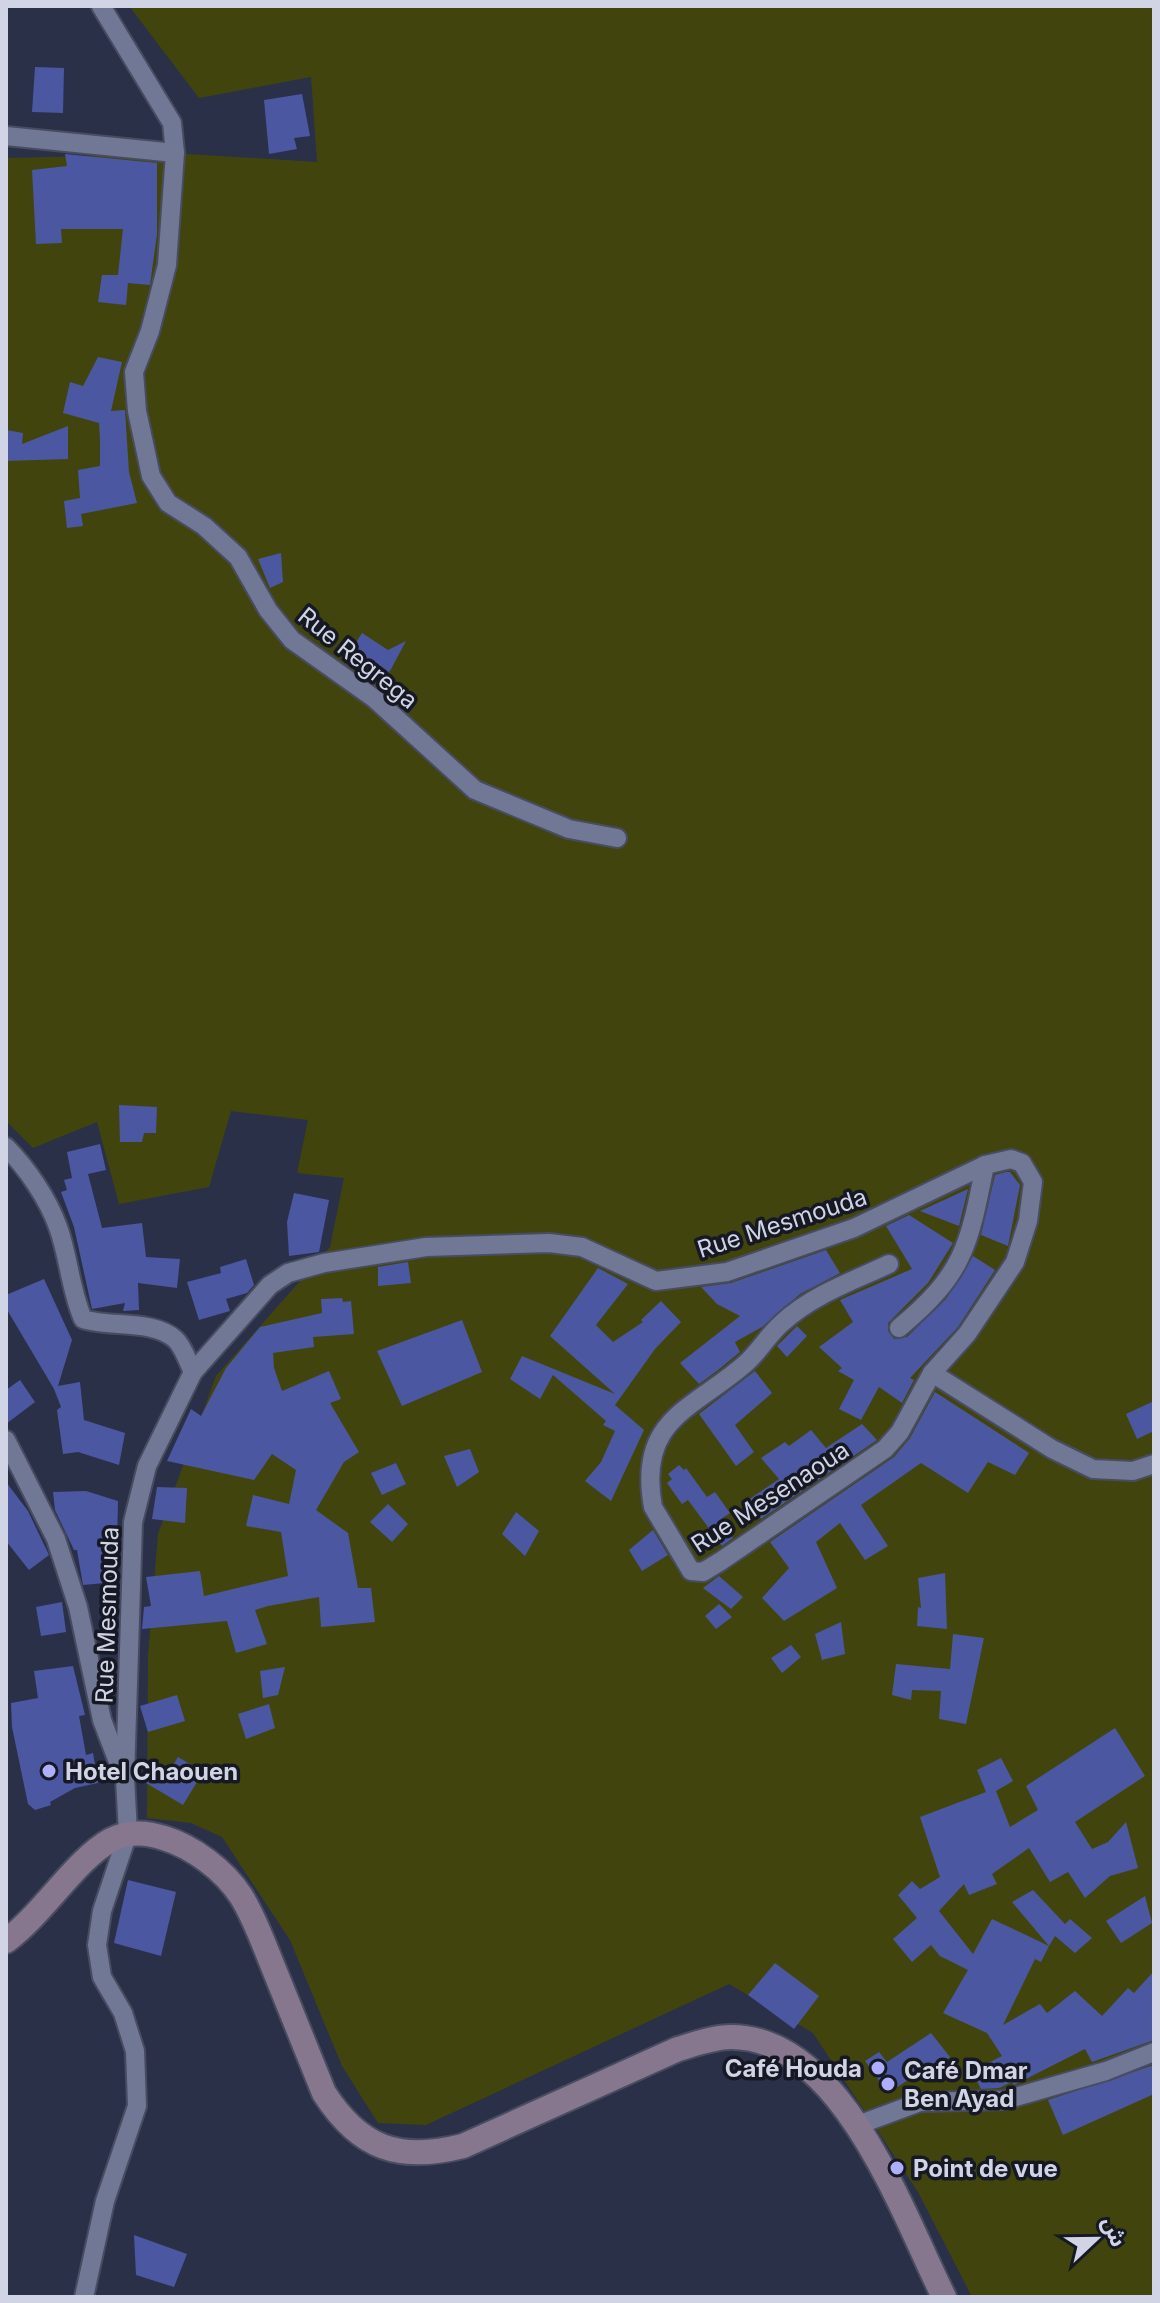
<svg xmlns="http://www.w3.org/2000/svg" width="1160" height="2303" font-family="Inter,'Noto Sans Arabic',sans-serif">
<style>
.green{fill:#41450d}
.building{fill:#4b57a1}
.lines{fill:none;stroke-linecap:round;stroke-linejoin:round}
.minor-casing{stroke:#484c61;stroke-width:22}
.secondary-casing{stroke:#484c61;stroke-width:28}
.minor{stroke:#717895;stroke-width:18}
.secondary{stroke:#87778e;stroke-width:24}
.poi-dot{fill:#afaefa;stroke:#161924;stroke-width:3}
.labels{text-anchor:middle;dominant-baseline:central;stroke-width:7;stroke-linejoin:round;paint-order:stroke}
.street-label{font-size:24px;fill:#d0d4e4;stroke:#161924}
.poi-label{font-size:24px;font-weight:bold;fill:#d0d4e4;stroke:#161924;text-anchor:start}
</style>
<rect width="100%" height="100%" fill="#2a3048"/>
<path class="green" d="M129 6H1154V2297H972L918 2192 813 2033 729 1984 426 2125 378 2123 342 2066 290 1940 222 1837 191 1823 147 1818 148 1656 158 1534 216 1376 330 1247 344 1178 297 1173 308 1120 231 1111 209 1187 119 1204 97 1122 33 1148 6 1121V158L187 154 317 162 311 77 199 98Z"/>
<g class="building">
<path d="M35 67 64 68 63 113 32 112Z"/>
<path d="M302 94 310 136 294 138 297 149 269 154 264 100Z"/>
<path d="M65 154 157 163V234L150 285 128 283 126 305 98 302 102 275H118L123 229H61L62 243 36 244 32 170 67 166Z"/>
<path d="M98 357 122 362 111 411 125 410 129 472 137 503 81 514 83 526 67 528 64 501 80 498 78 470 100 466V440L99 423 63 413 70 382 83 386Z"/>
<path d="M68 426V459L6 461V430L23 433 22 444Z"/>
<path d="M281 553 283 582 270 588 258 559Z"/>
<path d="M362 633 388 650 406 641 390 671 383 675 350 652Z"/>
<path d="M119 1105 157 1107 156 1133H144L142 1142H120Z"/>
<path d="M100 1144 106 1170 88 1174 102 1228 142 1223 146 1257 180 1259 177 1288 138 1283 139 1310 123 1311 125 1303 92 1309 74 1227 61 1192 67 1190 64 1180 72 1178 67 1152Z"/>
<path d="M1006 1172H1010L1020 1185 1008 1246 981 1235 995 1175Z"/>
<path d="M968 1189 959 1226 920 1211Z"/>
<path d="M294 1193 329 1200 319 1252 289 1256 287 1222Z"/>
<path d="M909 1215 953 1243 928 1283 888 1323V1331L894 1339 907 1337 946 1299 973 1256 995 1270 958 1327 910 1378 914 1380 902 1403 879 1387 861 1420 839 1409 854 1380 838 1371 842 1368 819 1347 853 1322 840 1300 912 1269 886 1226Z"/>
<path d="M826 1250 840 1273 800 1294 762 1327 735 1342 740 1352 718 1370 699 1384 680 1363 740 1316 717 1304 701 1287 731 1283Z"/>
<path d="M246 1259 254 1285 247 1293 226 1299 230 1311 199 1320 187 1282 221 1273 220 1267Z"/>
<path d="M408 1262 411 1283 378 1286V1267Z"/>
<path d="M598 1268 628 1284 596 1325 613 1342 643 1322 641 1320 661 1301 681 1322 655 1349 615 1405 644 1430 611 1501 585 1481 601 1462 615 1431 603 1425 606 1421 553 1375 540 1399 510 1379 522 1356 615 1394 550 1336Z"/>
<path d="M44 1279 72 1340 58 1386 80 1382 84 1420 125 1433 119 1465 78 1452 63 1454 57 1410 61 1407 54 1389 6 1308V1295Z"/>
<path d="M342 1298 343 1302 351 1301 354 1334 313 1337 314 1347 273 1353 274 1368 282 1391 329 1371 341 1399 330 1403 359 1452 344 1462 316 1510 348 1533 358 1588H371L375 1622 321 1627 319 1597 268 1606 255 1610 267 1644 236 1653 227 1621 142 1629 144 1607 151 1606 146 1577 200 1571 204 1596 288 1576 281 1532 246 1526 253 1495 289 1504 296 1470 272 1454 254 1480 167 1461 191 1409 201 1416 226 1368 260 1327 322 1313 321 1299Z"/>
<path d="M462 1320 482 1372 402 1406 377 1351Z"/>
<path d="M797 1326 807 1336 787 1357 777 1346Z"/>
<path d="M755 1371 772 1393 735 1425 754 1452 736 1466 699 1414Z"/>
<path d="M20 1380 35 1402 6 1424V1390Z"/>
<path d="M935 1392 1029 1453 1015 1475 988 1462 968 1493 921 1463 861 1505 888 1546 865 1560 840 1523 816 1542 837 1588 784 1621 762 1598 789 1568 770 1542 894 1457 910 1438Z"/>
<path d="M1154 1401V1431L1137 1439 1126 1414Z"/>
<path d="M862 1424 877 1440 761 1519 748 1500 779 1479 761 1458 785 1442 789 1446 811 1430 826 1448Z"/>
<path d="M470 1449 479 1472 457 1487 444 1456Z"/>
<path d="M396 1463 406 1484 382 1495 371 1473Z"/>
<path d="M679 1465 684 1470 686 1468 707 1497 715 1492 730 1513 721 1519 733 1538 722 1546 688 1500 682 1504 667 1483 672 1479 668 1474Z"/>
<path d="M6 1482 28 1511 49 1555 29 1570 6 1541Z"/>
<path d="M157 1487 187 1488 185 1523 152 1519Z"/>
<path d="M86 1491 118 1501 116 1582 83 1585 77 1550H74L55 1510 53 1492Z"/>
<path d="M388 1504 408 1524 392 1542 370 1522Z"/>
<path d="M516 1512 539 1531 525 1556 502 1534Z"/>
<path d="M653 1530 668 1555 642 1571 629 1550Z"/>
<path d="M945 1573 947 1629 917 1626 918 1607 921 1608 918 1578Z"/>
<path d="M719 1576 743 1597 731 1609 703 1588Z"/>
<path d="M62 1602 66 1632 41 1636 36 1607Z"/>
<path d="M719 1604 732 1617 716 1629 705 1616Z"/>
<path d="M841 1622 845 1654 822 1660 815 1634Z"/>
<path d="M953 1634 984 1638 966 1724 939 1719 941 1691 912 1690 911 1700 892 1695 896 1664 950 1669Z"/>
<path d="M791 1645 801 1657 782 1673 771 1658Z"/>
<path d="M73 1666 85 1715 79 1716 86 1755 93 1753 98 1783 75 1788 50 1802 51 1805 35 1810 28 1804 12 1727 11 1703 38 1698 34 1671Z"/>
<path d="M285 1667 278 1695 263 1698 260 1671Z"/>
<path d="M177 1695 185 1721 148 1732 140 1706Z"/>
<path d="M269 1704 275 1728 246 1739 238 1714Z"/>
<path d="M1115 1728 1145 1776 1075 1822 1092 1849 1108 1842 1126 1822 1138 1868 1110 1876 1085 1898 1068 1872 1050 1882 1029 1848 992 1874 997 1884 969 1895 964 1884 939 1911 973 1954 992 1919 1049 1946 1041 1962 1035 1959 1003 2025 1040 2004 1047 2013 1075 1991 1102 2016 1128 1988 1134 1993 1154 1971V2040L1092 2062 1085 2049 1014 2085 1012 2082 999 2088 981 2089 972 2071 1002 2056 987 2033 943 2013 968 1970 940 1956 931 1945 912 1962 893 1939 917 1918 898 1895 912 1881 920 1889 940 1877 920 1817 986 1792 977 1770 1001 1758 1013 1781 996 1791 1010 1827 1038 1810 1026 1786Z"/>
<path d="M178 1757 203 1772 183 1805 141 1780 152 1761 169 1772Z"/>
<path d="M128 1880 176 1892 161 1956 114 1943Z"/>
<path d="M1033 1890 1065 1924 1070 1919 1092 1938 1075 1953 1055 1936 1049 1946 1012 1902Z"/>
<path d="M1145 1896 1152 1923 1121 1943 1106 1921Z"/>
<path d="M775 1963 819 1996 794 2029 748 1995Z"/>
<path d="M931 2033 950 2057 927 2075 922 2071 888 2093 865 2061 879 2052 887 2062Z"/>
<path d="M1154 2065V2094L1063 2135 1048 2100Z"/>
<path d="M134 2235 187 2254 174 2287 136 2275Z"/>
</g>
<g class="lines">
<defs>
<g id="minor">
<path d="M101 6 172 123 175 153 167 265 150 331 134 372 137 411 151 476 168 503 204 526 238 557 268 610 292 640 375 699 475 790 569 829 617 838"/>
<path d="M6 136 175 153"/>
<path d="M6 1147C27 1168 48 1199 58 1227 69 1257 70 1289 83 1319 110 1328 152 1319 175 1339 183 1346 188 1362 193 1372"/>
<path d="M889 1264C853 1281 812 1295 782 1323 768 1335 759 1352 745 1364 692 1410 637 1419 653 1507L691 1571 703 1572 721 1561 885 1449 900 1432 932 1373"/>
<path d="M899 1328C964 1274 969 1246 985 1165"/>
<path d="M6 1440 56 1539 78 1607 102 1720 122 1772"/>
<path d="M858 2125 920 2102 1005 2100 1106 2071 1154 2052"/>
<path d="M84 2297 105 2201 137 2106 135 2051 123 2013 102 1977 97 1945 102 1911 128 1833 125 1778 133 1522 147 1466 193 1372 270 1285 288 1273 324 1263 426 1247 549 1243 582 1247 656 1281 727 1272 854 1228 985 1165 1011 1159 1022 1163 1033 1182 1028 1221 1015 1262 967 1334 932 1373 1052 1449 1093 1469 1133 1471 1154 1464"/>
</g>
<path id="secondary" d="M6 1941C44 1913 75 1860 111 1840 128 1831 146 1832 164 1838 193 1847 224 1870 241 1896 256 1920 265 1948 276 1974 292 2013 308 2053 324 2093 360 2149 399 2162 463 2146L678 2049C695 2044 714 2037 731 2037 842 2037 902 2213 944 2297"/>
</defs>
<use href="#minor" class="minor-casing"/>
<use href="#secondary" class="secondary-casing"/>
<use href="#minor" class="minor"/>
<use href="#secondary" class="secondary"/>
</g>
<g class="poi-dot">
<circle cx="49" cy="1771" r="8"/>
<circle cx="878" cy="2068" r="8"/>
<circle cx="888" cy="2084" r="8"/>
<circle cx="897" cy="2168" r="8"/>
</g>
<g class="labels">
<g class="street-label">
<text transform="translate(358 658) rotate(39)">Rue Regrega</text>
<text transform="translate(782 1223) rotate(-18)">Rue Mesmouda</text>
<text transform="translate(770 1497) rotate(-33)">Rue Mesenaoua</text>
<text transform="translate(107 1615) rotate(-88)">Rue Mesmouda</text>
</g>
<g class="poi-label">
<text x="65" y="1771">Hotel Chaouen</text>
<text x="862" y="2068" text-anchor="end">Café Houda</text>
<text x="904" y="2070">Café Dmar<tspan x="904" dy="28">Ben Ayad</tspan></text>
<text x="913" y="2168">Point de vue</text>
</g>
</g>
<rect width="1160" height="2303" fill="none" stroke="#d0d4e4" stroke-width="16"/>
<g transform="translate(1096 2239) rotate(68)" stroke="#161924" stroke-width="6" paint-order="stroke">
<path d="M0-6L14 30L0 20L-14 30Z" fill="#d0d4e4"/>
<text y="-12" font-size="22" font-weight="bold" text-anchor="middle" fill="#d0d4e4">ش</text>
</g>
</svg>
